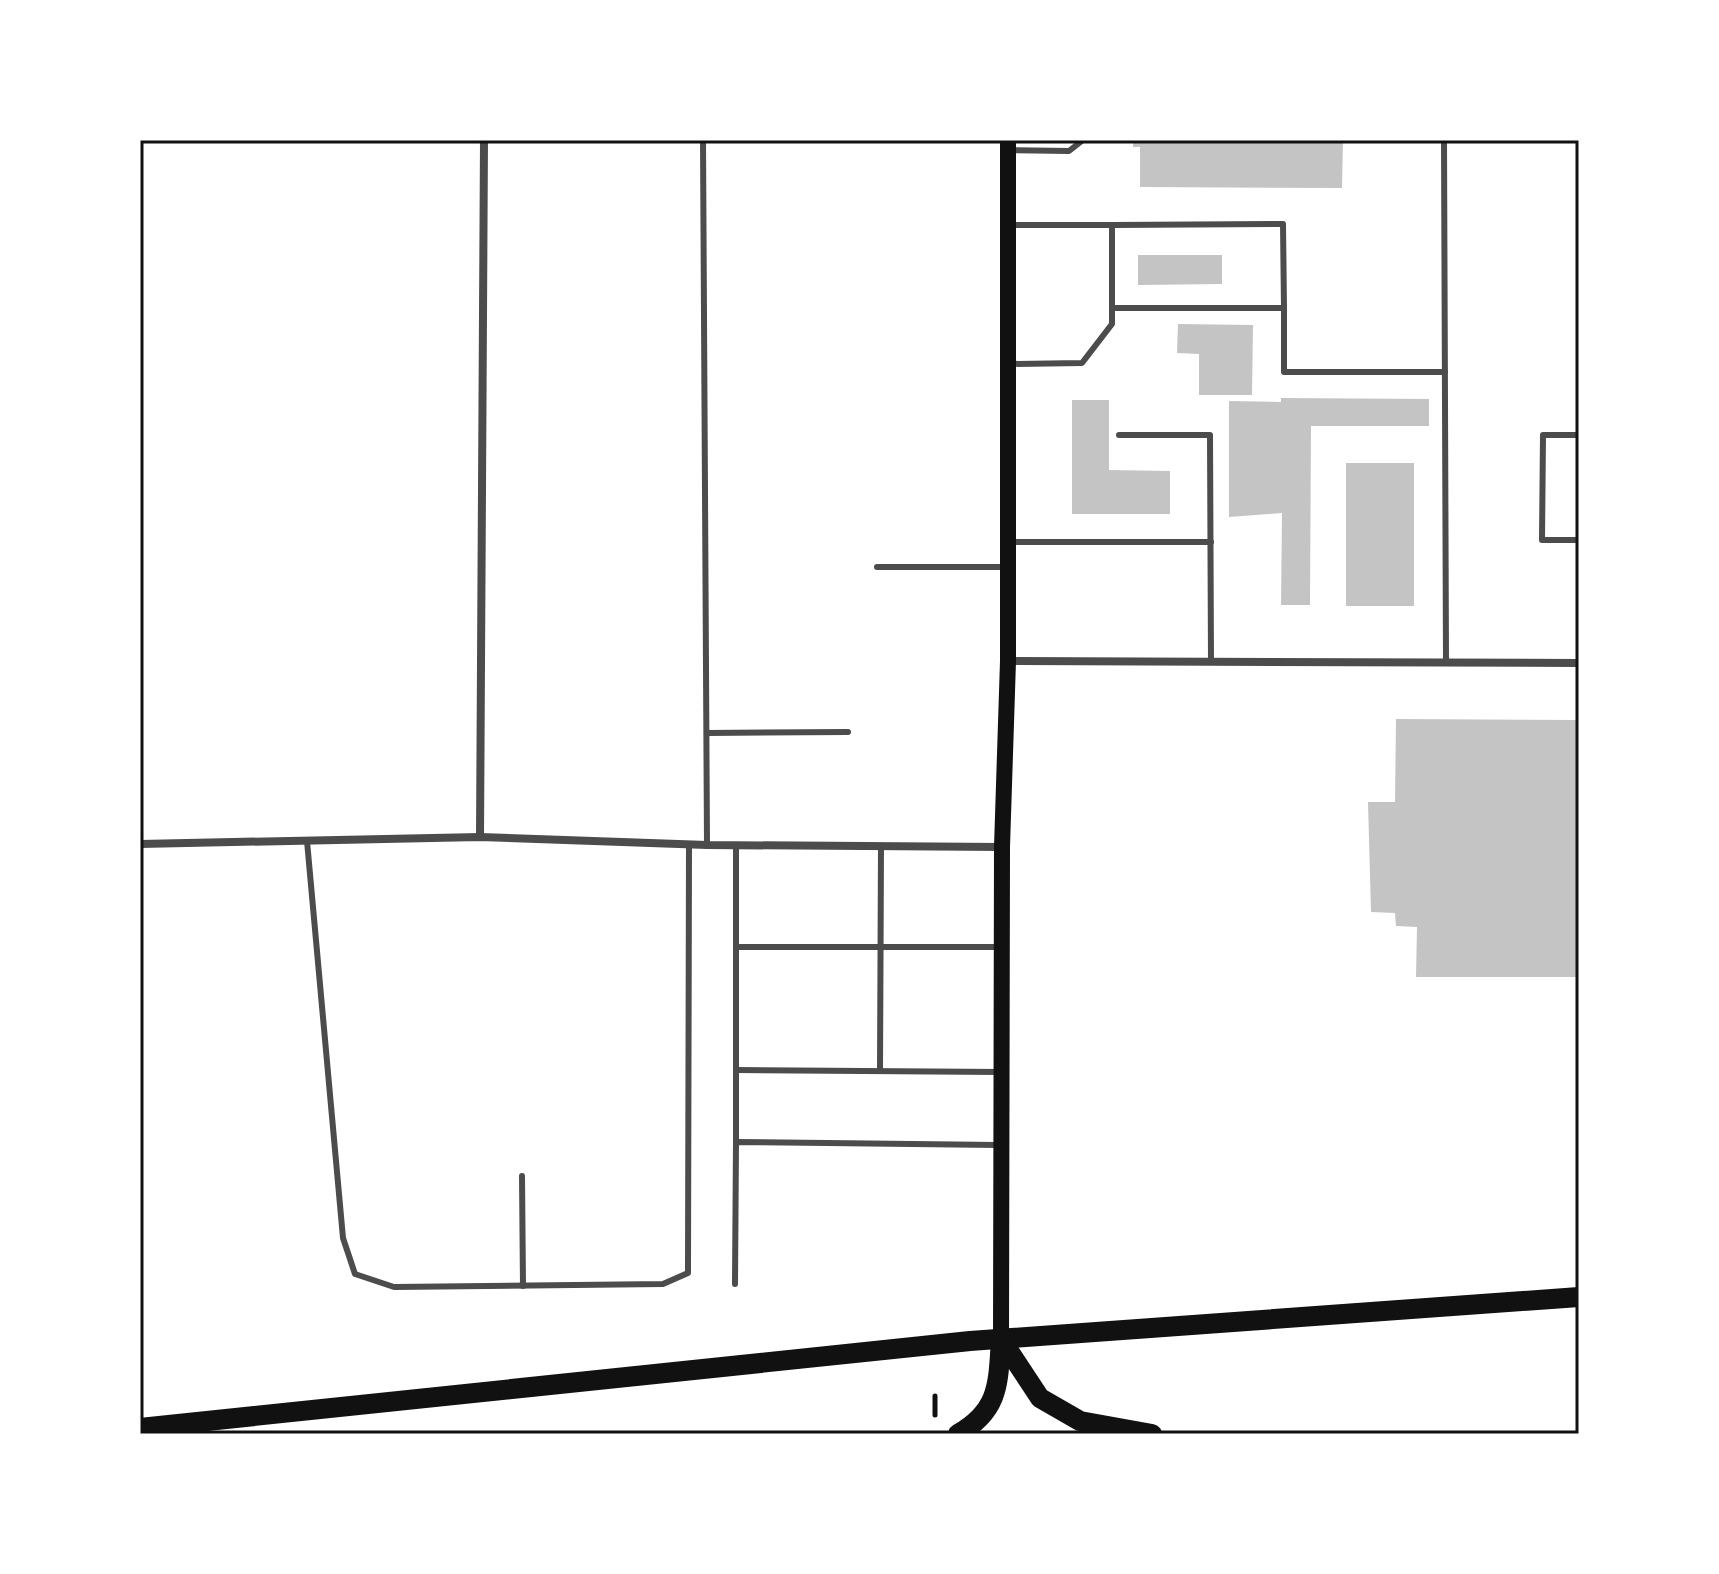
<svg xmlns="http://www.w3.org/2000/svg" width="1719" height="1574" font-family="Poppins,sans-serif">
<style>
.building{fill:#c4c4c4}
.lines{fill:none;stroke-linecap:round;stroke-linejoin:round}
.path{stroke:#111;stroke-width:5}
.service{stroke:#4c4c4c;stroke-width:6}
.minor{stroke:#4c4c4c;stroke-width:8}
.secondary{stroke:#111;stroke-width:16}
.primary{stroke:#111;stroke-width:20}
.neatline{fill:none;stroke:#111;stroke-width:3}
</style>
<rect width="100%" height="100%" fill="#fff"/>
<g class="building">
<path d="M1133 140H1343L1342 188 1140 187V147H1133Z"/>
<path d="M1138 255H1222V284L1138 285Z"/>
<path d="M1178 324 1253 325 1252 395H1199V354L1177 353Z"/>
<path d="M1281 398 1429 399V426H1311L1310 605H1281L1282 513 1229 517V401L1281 402Z"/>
<path d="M1072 400H1109V470L1170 471V514H1072Z"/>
<rect x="1346" y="463" width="68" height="143"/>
<path d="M1396 719 1579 720V977H1416L1417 927 1396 926 1395 913 1371 912 1368 802H1395Z"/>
</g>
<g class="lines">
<path class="path" d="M935 1396V1415"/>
<g class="service">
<path d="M703 140 707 845"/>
<path d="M1444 140 1446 663"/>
<path d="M1008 150 1069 151 1083 140"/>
<path d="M1112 225 1283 224 1284 308H1112"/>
<path d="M1284 308V372H1445"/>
<path d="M1008 364 1082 363 1112 324V225H1009"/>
<path d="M1119 435H1210L1211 662"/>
<path d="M1579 435H1543L1542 540H1579"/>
<path d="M1010 542H1211"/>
<path d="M877 567H1005"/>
<path d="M707 733 848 732"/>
<path d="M307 841 343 1238 355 1274 394 1287 663 1284 688 1273 689 845"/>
<path d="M736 947H1001"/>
<path d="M736 1070 1000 1072"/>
<path d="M880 1071 881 846"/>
<path d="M736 1142V845"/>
<path d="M522 1176 523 1286"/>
<path d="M735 1284 736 1142 998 1145"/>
</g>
<g class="minor">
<path d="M1008 661 1579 663"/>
<path d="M480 837 484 140"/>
<path d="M140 844 480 837 707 845 1002 847"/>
</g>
<path class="secondary" d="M1001 1339 1002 847 1008 661V140"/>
<g class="primary">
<path d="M1001 1339 1040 1398 1080 1421 1152 1434"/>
<path d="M140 1428 970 1341 1579 1297"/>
<path d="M958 1434C1000 1410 998 1383 1001 1339"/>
</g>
</g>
<rect width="1719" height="1574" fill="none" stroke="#ffffff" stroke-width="284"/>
<rect x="142" y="142" width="1435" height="1290" class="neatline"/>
</svg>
